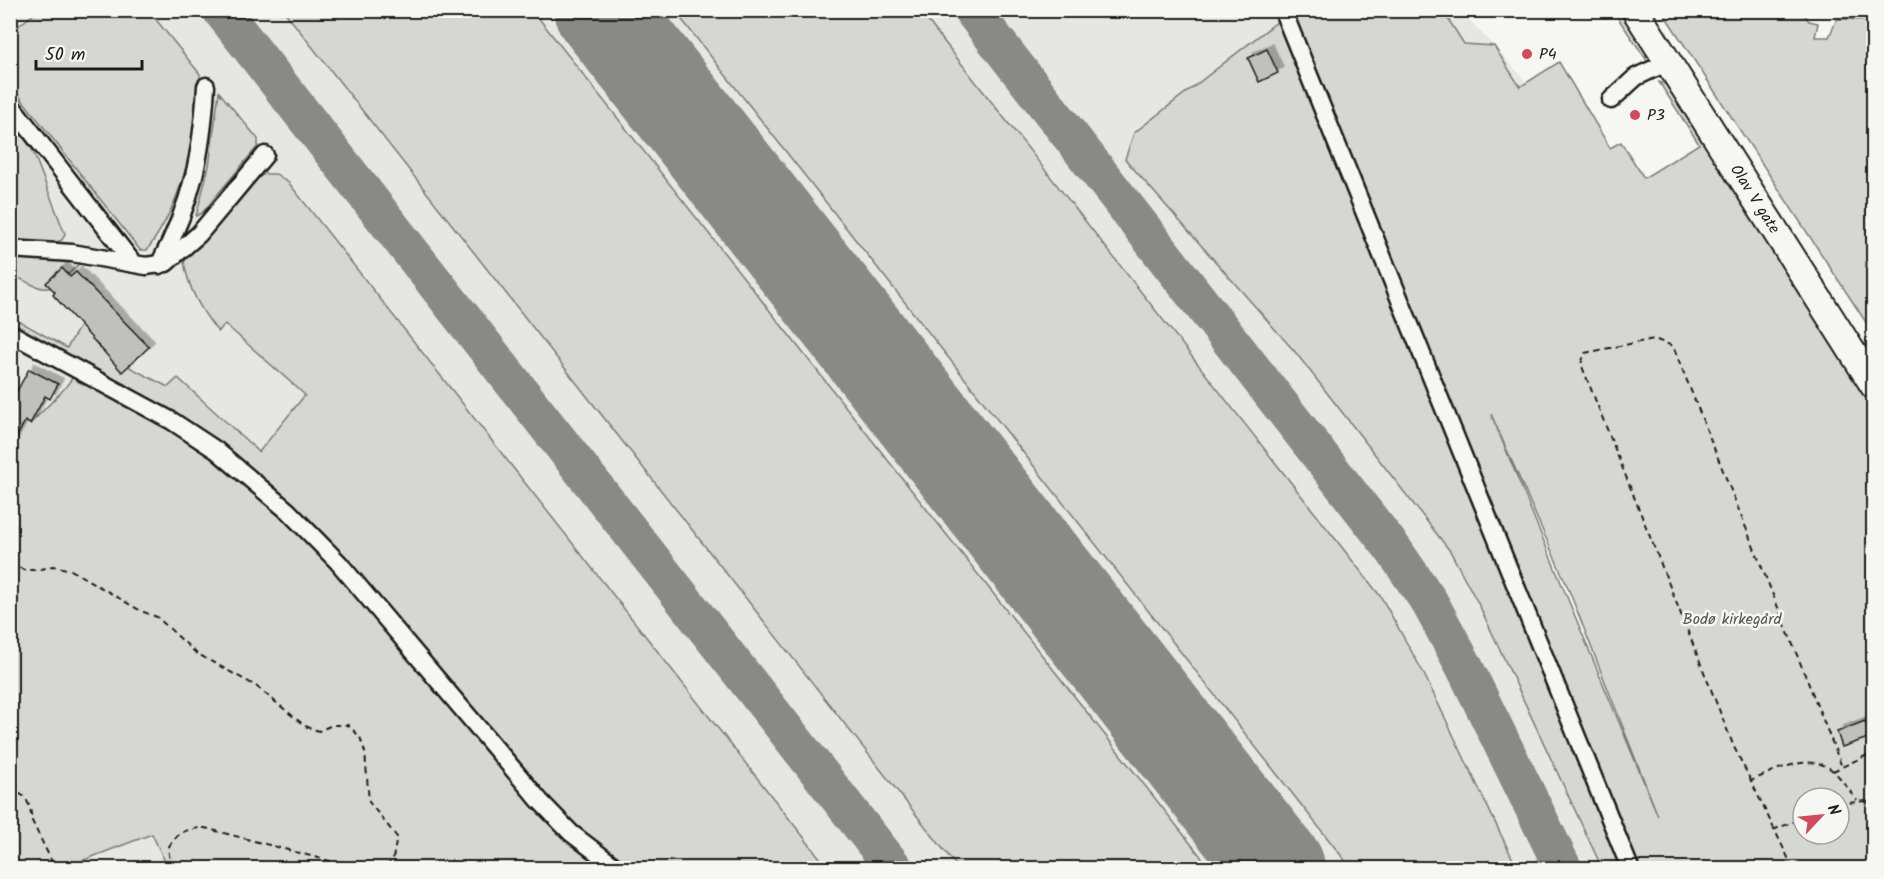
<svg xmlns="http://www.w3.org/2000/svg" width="1884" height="879" font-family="Kalam,sans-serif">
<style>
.built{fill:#e6e6e2}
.green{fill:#d6d6d2;stroke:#797977;stroke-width:1.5;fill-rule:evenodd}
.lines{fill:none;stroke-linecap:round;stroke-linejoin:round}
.taxiway{stroke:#898987;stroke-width:38}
.runway{stroke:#898987;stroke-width:96}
.building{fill:#c0c0bd;stroke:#1c1c1c;stroke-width:1.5;filter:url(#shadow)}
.minor-casing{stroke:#1c1c1c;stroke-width:21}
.highway-casing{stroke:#1c1c1c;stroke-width:30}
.path{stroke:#1c1c1c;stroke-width:2;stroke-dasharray:6 4.5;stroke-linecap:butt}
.minor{stroke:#f6f6f2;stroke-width:16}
.highway{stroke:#f6f6f2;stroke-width:26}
.poi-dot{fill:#d1495b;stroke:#f6f6f2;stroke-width:2}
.labels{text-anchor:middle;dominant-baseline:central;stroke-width:5;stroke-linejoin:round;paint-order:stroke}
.poi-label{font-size:16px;fill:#1c1c1c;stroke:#f6f6f2;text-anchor:start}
.street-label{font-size:16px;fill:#1c1c1c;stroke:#f6f6f2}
.park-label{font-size:16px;fill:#545453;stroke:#f6f6f2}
</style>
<defs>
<filter id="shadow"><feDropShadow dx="5.5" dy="-5.5" stdDeviation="0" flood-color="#0004"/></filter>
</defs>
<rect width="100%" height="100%" fill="#f6f6f2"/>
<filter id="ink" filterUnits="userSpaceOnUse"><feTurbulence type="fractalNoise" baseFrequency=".0167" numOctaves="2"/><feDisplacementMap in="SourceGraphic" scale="12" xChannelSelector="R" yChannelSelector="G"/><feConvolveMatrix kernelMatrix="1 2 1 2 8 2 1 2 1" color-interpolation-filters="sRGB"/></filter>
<g filter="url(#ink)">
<path class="built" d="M10 11H1461L1621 183 1472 368 1679 868H11Z"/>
<g class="green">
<path d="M38 11H149L200 74C196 137 185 199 147 250H140L13 88 10 81V32Z"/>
<path d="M284 11H533L1210 868H958Z"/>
<path d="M675 11H920L1381 597 1423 672 1517 868H1351Z"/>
<path d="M1291 11H1443L1464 44 1494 46 1520 87 1559 62 1610 148 1621 142 1644 178 1699 144 1659 82 1670 86 1811 309 1873 401V868H1602L1480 607 1450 551 1296 353 1125 159 1134 133ZM1491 414 1568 588 1658 816ZM1803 798H1839V834H1803Z"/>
<path d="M1613 11H1624L1646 48V59Z"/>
<path d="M1662 11H1802L1809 21 1818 23 1815 37H1829L1837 19 1873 20V333Z"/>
<path d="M219 92 258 139V146L202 213 196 216 209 166Z"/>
<path d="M10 119 32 149 65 234 62 240 53 243 11 241Z"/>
<path d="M265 174H276L289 183 828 868H168L152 834 76 863V868H11V431L18 435 25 421 30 424 64 389 79 369 25 340 11 357 10 316 67 348 84 319 131 368 168 387 178 378 259 452 305 395 225 324 218 332C200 309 189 290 184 262L254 179Z"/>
<path d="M10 253 70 258 79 264C47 295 50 294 11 274Z"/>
</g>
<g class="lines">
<g class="taxiway">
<path d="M221 10 894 868"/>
<path d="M972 10 1393 549 1430 603 1464 666 1563 868"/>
</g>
<path class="runway" d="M602 10 1277 868"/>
</g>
<g class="building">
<path d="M1267 49 1278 73 1259 82 1248 58Z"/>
<path d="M62 268 70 277 76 272 149 347 122 372 53 295 55 292 46 283Z"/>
<path d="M29 369 58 384 50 399 45 396 30 424 25 421 10 449V404Z"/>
<path d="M1865 721 1871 737 1842 747 1837 732Z"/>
</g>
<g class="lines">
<defs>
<g id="minor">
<path d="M1870 10 1874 11"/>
<path d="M1285 16 1630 868"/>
<path d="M1611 100 1636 77 1668 62"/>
<path d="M10 104 133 263"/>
<path d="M10 249 72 253 146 266 166 263 199 234 265 155"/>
<path d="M159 265C192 202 202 156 206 86"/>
<path d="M10 333 172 421 216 450 288 511 338 562 540 801 571 833 617 868"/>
</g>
<g id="highway">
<path id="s1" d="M1635 10 1874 386"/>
</g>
</defs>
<use href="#minor" class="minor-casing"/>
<use href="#highway" class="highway-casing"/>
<g class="path">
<path d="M10 563 24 570H38L53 566 71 570 141 611 157 617 196 653 256 686 305 726 319 731 332 725H348L360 737 365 752 369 802 397 837 393 858 386 868"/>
<path d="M1833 771 1874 752"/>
<path d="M1751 781 1734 747 1581 364 1585 353 1654 339 1673 346 1842 767"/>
<path d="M10 788 25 797 30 807 32 821 55 868"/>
<path d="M1867 801 1874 813"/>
<path d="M1839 804 1874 800"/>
<path d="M1773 830 1803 818"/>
<path d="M171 868 168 848C178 832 186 828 205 828L356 868"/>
<path d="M1793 868 1751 781C1773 771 1810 752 1832 770 1842 778 1849 791 1857 800"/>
</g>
<use href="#minor" class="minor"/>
<use href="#highway" class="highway"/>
</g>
</g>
<g class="poi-dot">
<circle cx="1527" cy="54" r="6"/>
<circle cx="1635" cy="115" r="6"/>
</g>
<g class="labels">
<g class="poi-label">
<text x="1539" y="54">P4</text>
<text x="1647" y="115">P3</text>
</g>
<g class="street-label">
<text stroke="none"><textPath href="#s1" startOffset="224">Olav V gate</textPath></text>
</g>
<g class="park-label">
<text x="1732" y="619">Bodø kirkegård</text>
</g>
</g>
<rect width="1884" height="879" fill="none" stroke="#f6f6f2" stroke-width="36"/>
<rect x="18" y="18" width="1848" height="843" fill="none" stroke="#1c1c1c" stroke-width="2" filter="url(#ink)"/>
<g transform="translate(1821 816) rotate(64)"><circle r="28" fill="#f6f6f2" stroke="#9f9f9c" stroke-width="1.5"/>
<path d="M0-4.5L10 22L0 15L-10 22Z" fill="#d1495b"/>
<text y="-9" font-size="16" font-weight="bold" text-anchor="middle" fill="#1c1c1c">N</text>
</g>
<path d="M36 60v9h106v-9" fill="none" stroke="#1c1c1c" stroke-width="3"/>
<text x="45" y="60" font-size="18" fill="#1c1c1c" stroke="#f6f6f2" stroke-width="4.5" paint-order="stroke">50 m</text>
</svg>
